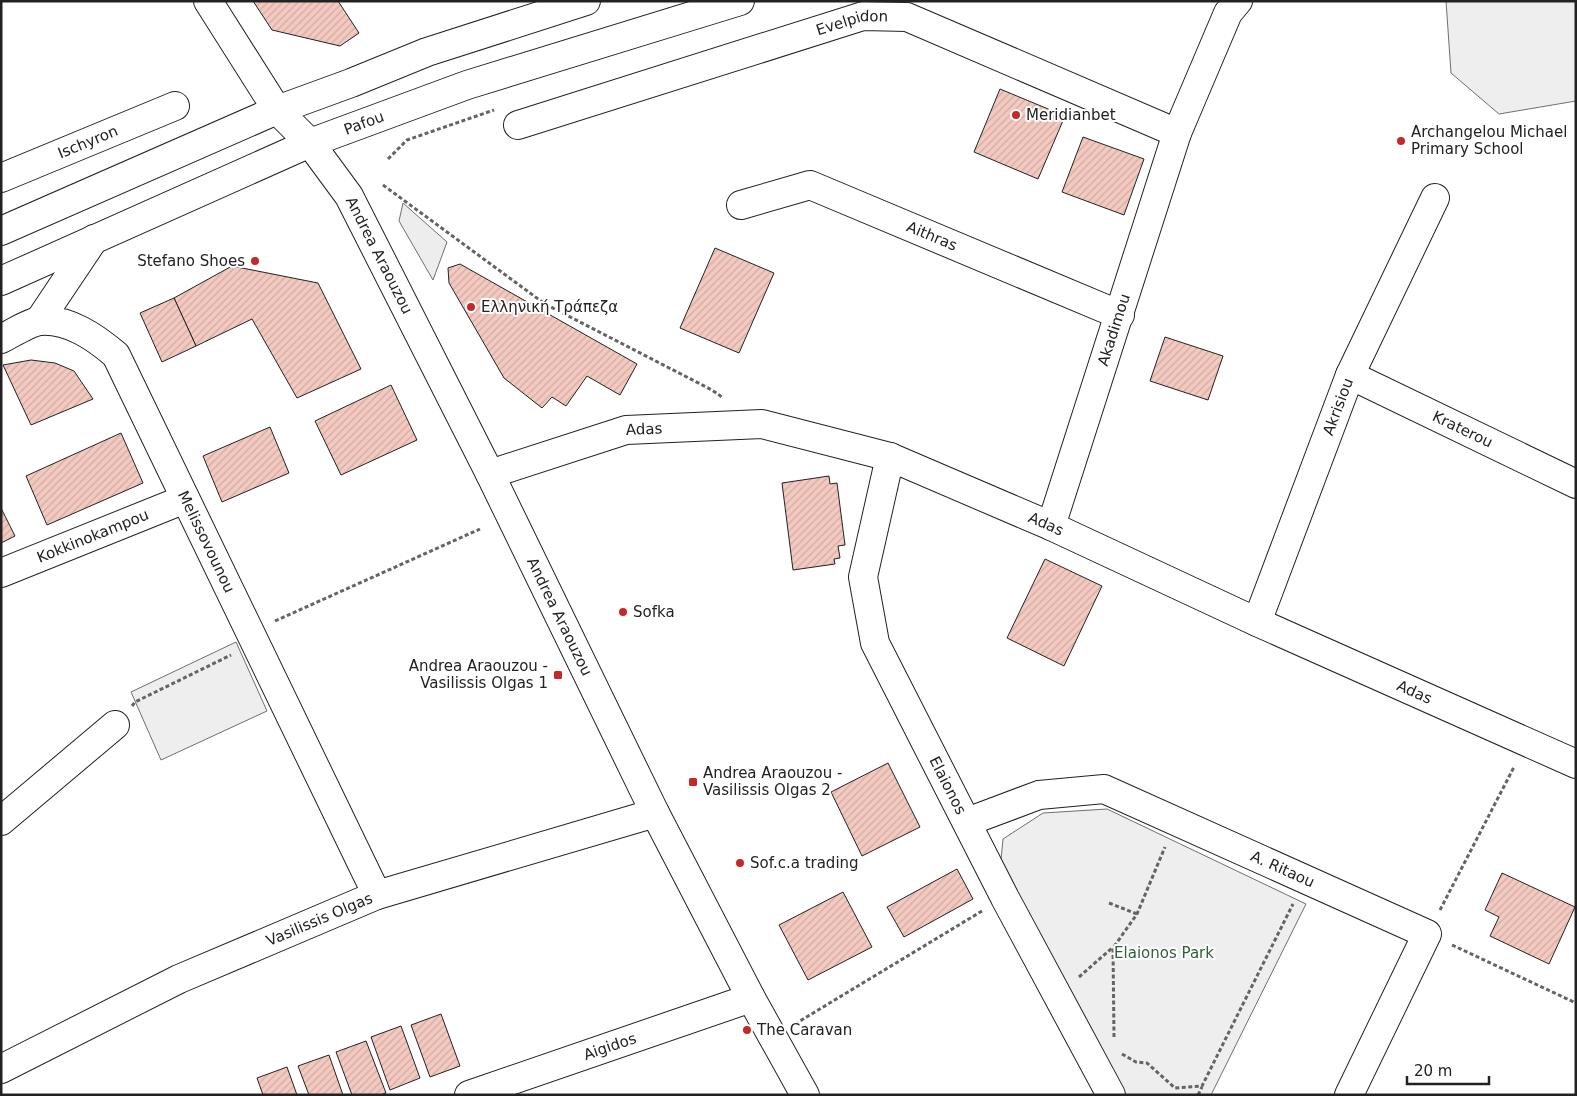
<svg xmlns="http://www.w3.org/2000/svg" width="1577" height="1096" font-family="'DejaVu Sans',sans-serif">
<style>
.green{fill:#eee;stroke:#6f6f6f}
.parking{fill:#ededed;stroke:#6f6f6f}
.building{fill:url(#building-hatch);stroke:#222}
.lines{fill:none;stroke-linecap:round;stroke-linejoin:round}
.minor-casing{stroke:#222;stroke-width:30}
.major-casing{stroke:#222;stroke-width:30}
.path{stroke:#646464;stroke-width:3;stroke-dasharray:4 2.5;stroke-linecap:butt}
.minor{stroke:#fff;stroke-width:28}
.major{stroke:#fff;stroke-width:28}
.poi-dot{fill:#c62828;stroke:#fff;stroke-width:2}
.labels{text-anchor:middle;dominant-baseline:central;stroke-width:4;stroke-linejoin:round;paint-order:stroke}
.street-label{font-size:15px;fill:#222;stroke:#fff}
.poi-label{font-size:15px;fill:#222;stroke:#fff;text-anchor:start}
.park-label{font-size:15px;fill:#2f5e38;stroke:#fff}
</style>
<defs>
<pattern id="building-hatch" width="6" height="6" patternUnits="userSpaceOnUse" patternTransform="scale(1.25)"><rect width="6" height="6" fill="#f3c9c0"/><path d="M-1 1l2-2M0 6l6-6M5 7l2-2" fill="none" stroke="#d0aca5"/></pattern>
</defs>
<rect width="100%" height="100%" fill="#fff"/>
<g class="green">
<path d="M1576 1V101L1499 114 1451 73 1446 1Z"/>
<path d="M236 642 267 711 161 760 131 692Z"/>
<path d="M1107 809 1306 904 1211 1095H1120L1000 870 1003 839 1043 813Z"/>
</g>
<path class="parking" d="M403 203 447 242 433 280 399 221Z"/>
<g class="building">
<path d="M253 1H338L359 33 340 46 272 30Z"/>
<path d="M1000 89 1065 116 1038 179 974 152Z"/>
<path d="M1083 137 1144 159 1124 215 1062 192Z"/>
<path d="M715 248 774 273 739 353 680 328Z"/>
<path d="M460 264 637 364 620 395 587 376 566 406 552 397 542 408 504 378 449 283 448 268Z"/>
<path d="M232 266 318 283 361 369 297 398 252 319 196 346 174 298Z"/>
<path d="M174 298 196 346 162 362 140 313Z"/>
<path d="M1165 337 1223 356 1208 400 1150 381Z"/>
<path d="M31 360 55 363 74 371 93 399 31 425 3 365Z"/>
<path d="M391 385 417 440 341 475 315 421Z"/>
<path d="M270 427 289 473 222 502 203 456Z"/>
<path d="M121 433 143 483 47 525 26 476Z"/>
<path d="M829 476 830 484 837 483 845 545 838 546 840 558 834 559 835 564 793 570 782 483Z"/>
<path d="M1 508 15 536 1 543Z"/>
<path d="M1045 559 1102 586 1064 666 1007 638Z"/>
<path d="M888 763 920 827 862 856 831 792Z"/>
<path d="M957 869 973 899 904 937 887 907Z"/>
<path d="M1502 873 1575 907 1549 964 1490 936 1499 917 1485 910Z"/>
<path d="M843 892 872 947 808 980 779 925Z"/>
<path d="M441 1014 460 1066 430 1077 411 1025Z"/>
<path d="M401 1026 420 1078 390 1090 371 1037Z"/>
<path d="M366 1041 386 1093 380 1095H352L336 1052Z"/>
<path d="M329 1055 343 1095H309L298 1066Z"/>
<path d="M287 1067 297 1095H263L257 1078Z"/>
</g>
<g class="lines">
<defs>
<g id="minor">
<path id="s1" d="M518 125 863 16 907 17 1177 133"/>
<path id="s2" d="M1 178 175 106"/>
<path id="s3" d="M741 205 810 185 1120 315"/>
<path d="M39 321 94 239"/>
<path id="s4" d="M1 339C11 334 30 322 40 321 69 319 95 337 116 355L377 895"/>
<path id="s5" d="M1350 375 1576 484"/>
<path id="s6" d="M890 457 863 577 875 643 1005 898 1111 1095"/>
<path id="s7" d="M490 474 626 430 762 424 890 457 1051 526 1257 622 1576 764"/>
<path id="s8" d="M1051 526 1177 133 1228 13 1238 1"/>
<path id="s9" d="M1 573 185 499"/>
<path id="s10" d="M1257 622 1350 375 1435 198"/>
<path d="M1 821 115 725"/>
<path id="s11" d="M967 822 1039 795 1104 789 1427 934 1349 1095"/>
<path id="s12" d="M1 1069 179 979 377 895 655 813"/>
<path id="s13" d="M469 1095 751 998"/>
</g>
<g id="major">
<path id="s14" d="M208 1 277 110 310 143 349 196 490 474 655 813 751 998 805 1095"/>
<path d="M1 231 277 110 351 83 427 52 586 1"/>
<path id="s15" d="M1 281 310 143 467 85 740 1"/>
</g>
</defs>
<use href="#minor" class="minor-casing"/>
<use href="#major" class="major-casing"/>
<g class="path">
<path d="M388 159 407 140 494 110"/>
<path d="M383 185 545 304 712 390 722 397"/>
<path d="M275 621 480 529"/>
<path d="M132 706 135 702 231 655"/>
<path d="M1109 903 1137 914"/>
<path d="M1440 910 1514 767"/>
<path d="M1452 945 1576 1003"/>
<path d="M1079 977 1112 948"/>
<path d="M795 1024 982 911"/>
<path d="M1114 1037 1113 948 1137 914 1165 847"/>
<path d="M1122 1054 1136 1062 1147 1063 1175 1088 1202 1086 1293 904"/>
<path d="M1198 1095 1202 1087"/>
</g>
<use href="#minor" class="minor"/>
<use href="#major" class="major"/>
</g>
<g class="poi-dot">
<circle cx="1016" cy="115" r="5"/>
<circle cx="1401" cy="141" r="5"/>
<circle cx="255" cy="261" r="5"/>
<circle cx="471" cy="307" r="5"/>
<circle cx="623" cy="612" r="5"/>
<rect x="553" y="670" width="10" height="10" rx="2.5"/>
<rect x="688" y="777" width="10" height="10" rx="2.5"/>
<circle cx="740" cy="863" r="5"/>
<circle cx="747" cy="1030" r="5"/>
</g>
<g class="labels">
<g class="street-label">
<text stroke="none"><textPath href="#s1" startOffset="350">Evelpidon</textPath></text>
<text stroke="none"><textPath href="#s15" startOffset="396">Pafou</textPath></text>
<text stroke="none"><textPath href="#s2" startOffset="94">Ischyron</textPath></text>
<text stroke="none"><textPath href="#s3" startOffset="204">Aithras</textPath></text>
<text stroke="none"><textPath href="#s14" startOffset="308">Andrea Araouzou</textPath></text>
<text stroke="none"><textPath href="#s8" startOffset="206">Akadimou</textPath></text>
<text stroke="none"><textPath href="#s10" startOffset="230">Akrisiou</textPath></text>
<text stroke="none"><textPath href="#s5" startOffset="125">Kraterou</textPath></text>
<text stroke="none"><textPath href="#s7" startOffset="161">Adas</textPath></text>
<text stroke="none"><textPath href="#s7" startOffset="581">Adas</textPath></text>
<text stroke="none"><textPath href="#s9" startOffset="99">Kokkinokampou</textPath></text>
<text stroke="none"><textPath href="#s4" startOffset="336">Melissovounou</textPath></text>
<text stroke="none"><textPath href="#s14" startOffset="712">Andrea Araouzou</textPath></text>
<text stroke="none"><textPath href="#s7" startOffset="986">Adas</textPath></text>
<text stroke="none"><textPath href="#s6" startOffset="350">Elaionos</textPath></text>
<text stroke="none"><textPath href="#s11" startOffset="338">A. Ritaou</textPath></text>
<text stroke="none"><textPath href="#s12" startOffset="352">Vasilissis Olgas</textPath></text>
<text stroke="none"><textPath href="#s13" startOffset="149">Aigidos</textPath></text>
</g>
<g class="poi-label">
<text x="1026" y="115">Meridianbet</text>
<text x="1411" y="132">Archangelou Michael<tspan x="1411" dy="17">Primary School</tspan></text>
<text x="245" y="261" text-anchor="end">Stefano Shoes</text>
<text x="481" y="307">Ελληνική Τράπεζα</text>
<text x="633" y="612">Sofka</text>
<text x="548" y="666" text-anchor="end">Andrea Araouzou -<tspan x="548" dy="17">Vasilissis Olgas 1</tspan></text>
<text x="703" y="773">Andrea Araouzou -<tspan x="703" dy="17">Vasilissis Olgas 2</tspan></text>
<text x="750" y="863">Sof.c.a trading</text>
<text x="757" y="1030">The Caravan</text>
</g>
<g class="park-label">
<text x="1164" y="953">Elaionos Park</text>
</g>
</g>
<rect width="1577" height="1096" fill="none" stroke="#222222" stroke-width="5"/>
<path d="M1407 1076v8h82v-8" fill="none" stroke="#222222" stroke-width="2.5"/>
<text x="1414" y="1076" font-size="15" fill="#222222" stroke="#ffffff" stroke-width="4" paint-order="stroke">20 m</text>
</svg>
